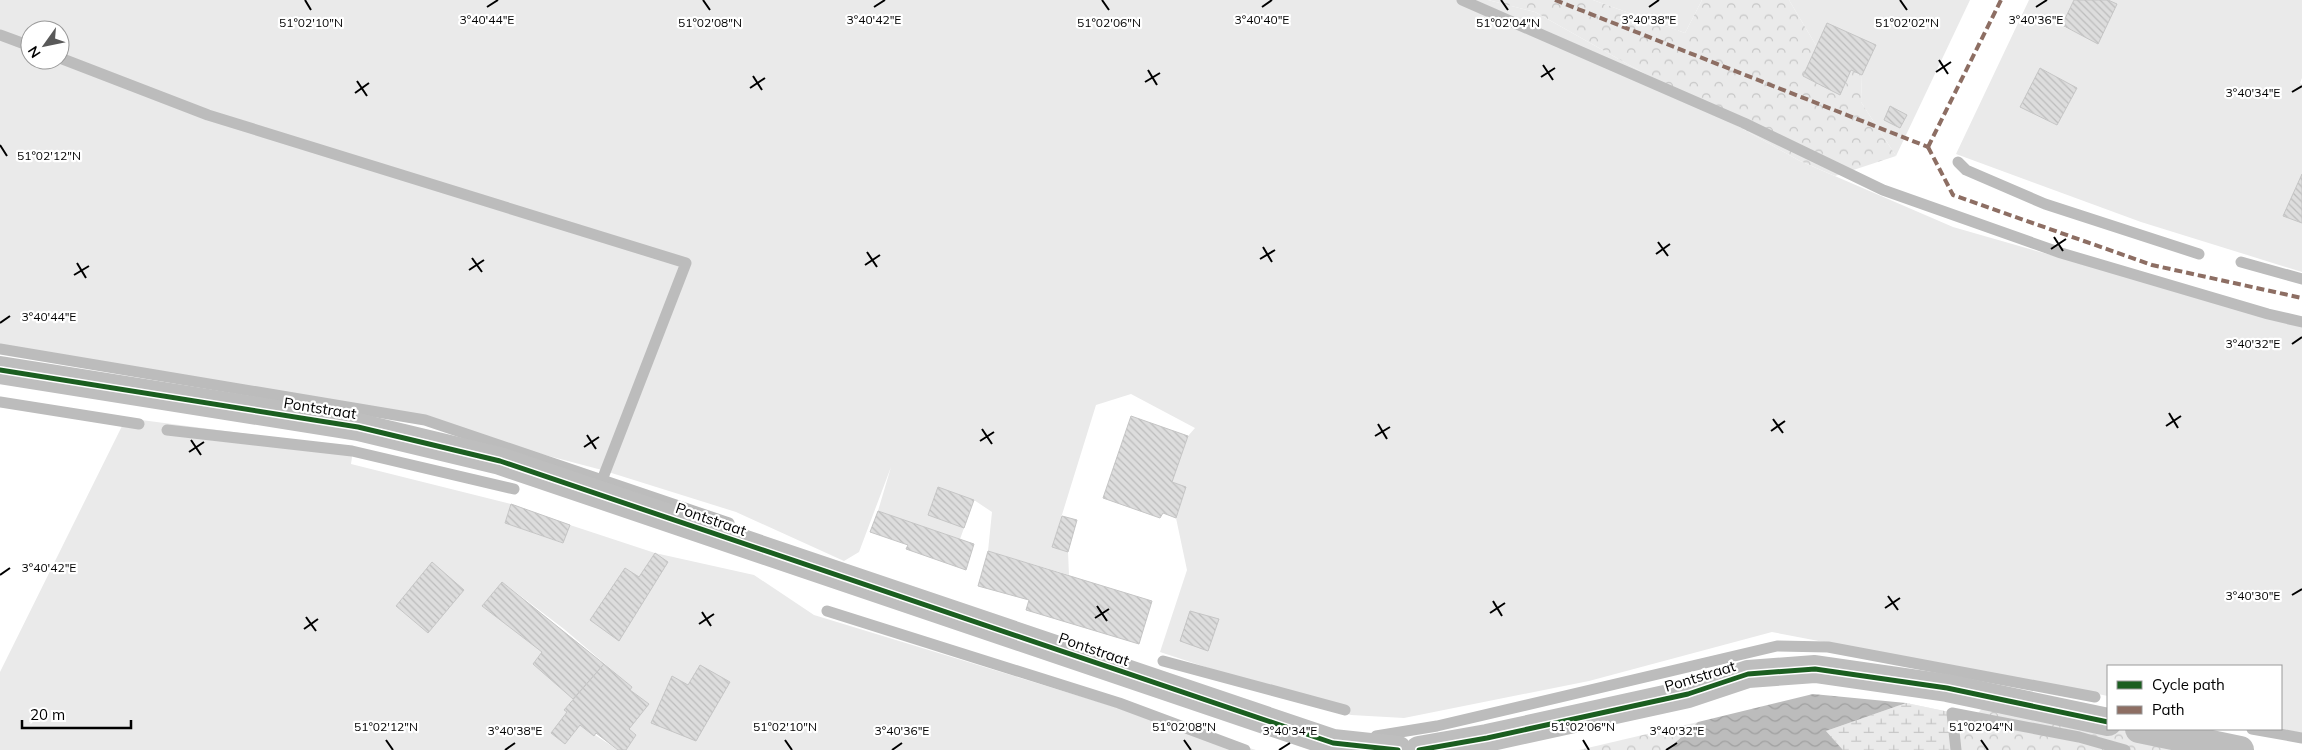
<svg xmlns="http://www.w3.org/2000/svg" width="2302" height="750" font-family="Mulish,sans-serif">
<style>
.green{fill:#eaeaea;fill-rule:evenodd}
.forest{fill:url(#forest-crowns)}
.wetland{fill:url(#wetland-marsh)}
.water{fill:url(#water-waves)}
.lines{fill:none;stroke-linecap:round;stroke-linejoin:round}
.stream{stroke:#bcbcbc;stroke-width:11}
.building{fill:url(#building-back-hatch);stroke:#c5c5c5}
.minor{stroke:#bebebe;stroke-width:28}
.quiet{stroke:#8d6e63;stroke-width:4;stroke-dasharray:8 4;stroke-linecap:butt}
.cycleway-casing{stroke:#fff;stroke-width:8}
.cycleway{stroke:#1b5e20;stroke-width:5}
.ticks{fill:none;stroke:#000;stroke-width:2}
.labels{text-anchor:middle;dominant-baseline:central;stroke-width:4.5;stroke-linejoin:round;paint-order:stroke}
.street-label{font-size:15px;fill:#000;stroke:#fff}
.ticks-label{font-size:12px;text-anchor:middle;fill:#000;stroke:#fff;stroke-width:4.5;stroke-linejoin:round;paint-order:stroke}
</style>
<defs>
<pattern id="forest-crowns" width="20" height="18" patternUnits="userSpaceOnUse" patternTransform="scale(1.25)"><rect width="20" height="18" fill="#eaeaea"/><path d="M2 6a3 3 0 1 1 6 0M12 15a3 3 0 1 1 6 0" fill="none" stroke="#c7c7c7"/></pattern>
<pattern id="wetland-marsh" width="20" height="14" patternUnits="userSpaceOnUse" patternTransform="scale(1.25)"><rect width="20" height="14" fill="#eaeaea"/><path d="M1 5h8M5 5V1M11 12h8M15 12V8" fill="none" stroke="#c7c7c7"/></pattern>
<pattern id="water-waves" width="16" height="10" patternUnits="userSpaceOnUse" patternTransform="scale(1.25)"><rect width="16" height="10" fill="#bcbcbc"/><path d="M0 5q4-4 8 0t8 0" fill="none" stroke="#a0a0a0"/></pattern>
<pattern id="building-back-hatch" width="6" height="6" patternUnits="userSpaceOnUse" patternTransform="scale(1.25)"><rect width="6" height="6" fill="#ddd"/><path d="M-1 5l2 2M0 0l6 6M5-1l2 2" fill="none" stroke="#bcbcbc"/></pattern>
</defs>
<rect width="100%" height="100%" fill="#fff"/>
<g class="green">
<path d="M0 0H1488L1535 12 1800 161 1953 227 2302 327V733L2278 729H2281V666H2108V696L1772 632 1589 681 1404 718 1351 715 1160 652 1187 570 1176 518 1186 487 1172 482 1188 436 1195 428 1131 394 1096 405 1052 547 1068 552 1069 575 988 551 992 512 974 500 938 487 928 515 964 528 960 539 878 511 891 467 859 552 844 561 736 512 602 470 400 417 0 352ZM30 30H60V60H30Z"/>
<path d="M1593 0H1702L1685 33Z"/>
<path d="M1789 0H1970L1896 156 1861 102 1862 75 1875 45 1827 23 1817 47Z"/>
<path d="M2029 0H2074L2062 26 2098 43 2117 4 2108 0H2302V78L2300 83 2302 84V272L2141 222 1956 154ZM2041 68 2077 88 2057 125 2021 107Z"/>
<path d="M126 418 339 446 353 450 351 464 511 504 505 523 562 543 570 525 655 553 754 575 814 615 1256 750H626L636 735 629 729 649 704 630 690 632 687 564 629 502 582 482 606 542 652 533 664 573 699 564 710 567 712 551 733 565 744 580 725 618 750H0V672ZM653 556 618 640 590 620 625 568 639 577ZM432 562 464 590 428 633 396 606Z"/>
</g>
<g class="forest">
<path d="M1488 0H1593L1685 33 1702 0H1789L1817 47 1803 76 1840 95 1851 70 1862 75 1861 102 1896 156 1835 176 1800 161 1535 12Z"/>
<path d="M1996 692 2108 729H2132L2211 750H1843L1906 703 1959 714 1950 746Z"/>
<path d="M1698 722 1667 750H1579Z"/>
</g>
<path class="wetland" d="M1906 703 1959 714 1950 750H1843L1826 731Z"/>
<path class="water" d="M1813 694 1906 703 1826 731 1843 750H1667L1698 722Z"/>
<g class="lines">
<g class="stream">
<path d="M1462 0 1744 123 1883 190 2061 253 2268 314 2302 322"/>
<path d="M0 35 30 46"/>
<path d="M60 58 208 115 686 263 602 480"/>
<path d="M1958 162 1966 170 2045 204 2199 254"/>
<path d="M2241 262 2302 279"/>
<path d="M0 349 425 420 729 523"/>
<path d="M0 402 139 424"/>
<path d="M167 430 352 451 514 489"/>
<path d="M827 611 1119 703 1245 750"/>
<path d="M1163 661 1345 710"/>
<path d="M2252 729 2302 738"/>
<path d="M1376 736 1437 726 1777 646 1828 647 2095 697"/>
<path d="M1956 750 1952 713 2079 737 2125 750"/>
</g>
</g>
<g class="building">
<path d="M2074 0H2108L2117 4 2098 44 2062 25Z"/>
<path d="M1827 23 1876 45 1862 75 1851 70 1840 95 1803 76Z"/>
<path d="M2040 68 2077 88 2057 125 2020 107Z"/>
<path d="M1890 106 1907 115 1900 128 1884 120Z"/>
<path d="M2302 174V223L2283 216Z"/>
<path d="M1131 416 1188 436 1172 482 1186 487 1176 518 1163 513 1160 518 1103 498Z"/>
<path d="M938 487 974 500 964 528 928 515Z"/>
<path d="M511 504 570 525 563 543 505 523Z"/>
<path d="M878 511 974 544 966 570 906 549 908 545 870 532Z"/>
<path d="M1062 516 1077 520 1068 552 1052 547Z"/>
<path d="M988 551 1152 601 1139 644 1026 610 1029 600 978 586Z"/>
<path d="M655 553 668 562 619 641 590 620 625 568 639 577Z"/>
<path d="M432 562 464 590 428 633 396 606Z"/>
<path d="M502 582 604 664 573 699 533 664 542 652 482 606Z"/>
<path d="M1190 611 1219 619 1208 651 1180 641Z"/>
<path d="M604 664 632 687 630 690 649 704 629 729 636 735 626 750H618L596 733 594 736 580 725 565 744 551 733 567 712 564 710Z"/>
<path d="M700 665 730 682 696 741 651 723 672 676 688 685Z"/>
</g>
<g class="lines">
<g class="minor">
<path d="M0 370 358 427 500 461 1333 743 1398 750"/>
<path d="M2139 729 2240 750"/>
<path d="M1419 750 1487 738 1688 694 1748 674 1815 669 1947 688 2108 722"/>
</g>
<g class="quiet">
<path d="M1555 0 1928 147"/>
<path d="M1928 147 1953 195 2152 265 2302 298"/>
<path d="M1928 147 2001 0"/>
</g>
<defs>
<g id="cycleway">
<path d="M0 370 358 427 500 461 1333 743 1398 750"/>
<path d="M1419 750 1487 738 1688 694 1748 674 1815 669 1947 688 2108 722"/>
</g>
</defs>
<use href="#cycleway" class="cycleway-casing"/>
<use href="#cycleway" class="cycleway"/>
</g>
<path class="ticks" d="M305 0 311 10M703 0 710 10M1102 0 1109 10M1501 0 1508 10M1900 0 1907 10M487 7 498 0M874 7 885 0M1262 7 1272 0M1649 7 1659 0M2036 7 2047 0M1939 60 1948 74M1543 65 1553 80M1148 70 1157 85M1936 72 1951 62M753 76 762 90M1541 77 1555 68M357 81 367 96M1145 82 1160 73M750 88 765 78M2292 92 2302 86M355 93 369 83M0 145 7 156M2054 237 2063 251M1658 242 1668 256M1263 247 1272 262M2051 249 2066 239M867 252 877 267M1656 254 1670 244M472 258 482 272M1260 259 1275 250M77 263 86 278M865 265 880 255M469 270 484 260M74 275 89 266M0 323 10 316M2292 344 2302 337M2169 413 2178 428M1773 419 1783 433M1378 424 1387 439M2166 426 2181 416M982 429 992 444M1771 431 1785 421M587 435 596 449M1375 436 1390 427M191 440 201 455M980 441 994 432M584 447 599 437M189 452 204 442M0 575 10 568M2292 595 2302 589M1888 596 1898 610M1493 601 1502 616M1097 606 1107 621M1885 608 1900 598M702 612 711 626M1490 613 1505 603M306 617 316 631M1095 618 1109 609M699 624 714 614M304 629 318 619M386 740 393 750M785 740 792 750M1184 740 1191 750M1583 740 1589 750M1981 740 1988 750M505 750 515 743M892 750 902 743M1279 750 1290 743M1666 750 1677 743"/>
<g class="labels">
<g class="street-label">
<text transform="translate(320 408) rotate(9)">Pontstraat</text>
<text transform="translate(711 519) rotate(19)">Pontstraat</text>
<text transform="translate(1094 649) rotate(19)">Pontstraat</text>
<text transform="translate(1700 676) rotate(-17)">Pontstraat</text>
</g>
</g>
<g class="ticks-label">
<text x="487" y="24">3°40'44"E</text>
<text x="874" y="24">3°40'42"E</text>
<text x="1262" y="24">3°40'40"E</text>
<text x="1649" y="24">3°40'38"E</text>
<text x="2036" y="24">3°40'36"E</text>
<text x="311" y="27">51°02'10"N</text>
<text x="710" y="27">51°02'08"N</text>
<text x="1109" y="27">51°02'06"N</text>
<text x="1508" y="27">51°02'04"N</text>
<text x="1907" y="27">51°02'02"N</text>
<text x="2253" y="97">3°40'34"E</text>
<text x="49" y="160">51°02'12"N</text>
<text x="49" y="321">3°40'44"E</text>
<text x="2253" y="348">3°40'32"E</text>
<text x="49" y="572">3°40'42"E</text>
<text x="2253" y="600">3°40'30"E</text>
<text x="386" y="731">51°02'12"N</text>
<text x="785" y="731">51°02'10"N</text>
<text x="1184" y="731">51°02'08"N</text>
<text x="1583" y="731">51°02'06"N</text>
<text x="1981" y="731">51°02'04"N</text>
<text x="515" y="735">3°40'38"E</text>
<text x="902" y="735">3°40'36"E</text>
<text x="1290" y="735">3°40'34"E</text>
<text x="1677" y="735">3°40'32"E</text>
</g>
<rect x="2107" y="665" width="175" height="65" fill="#ffffff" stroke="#999999"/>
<rect x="2117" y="681" width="25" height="8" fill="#1b5e20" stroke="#999999"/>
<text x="2152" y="690" font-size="15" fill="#000000">Cycle path</text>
<rect x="2117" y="706" width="25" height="8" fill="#8d6e63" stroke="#999999"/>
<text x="2152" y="715" font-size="15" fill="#000000">Path</text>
<g transform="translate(45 45) rotate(237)"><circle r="24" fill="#ffffff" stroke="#999999"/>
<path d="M0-4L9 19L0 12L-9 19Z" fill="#595959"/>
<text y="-8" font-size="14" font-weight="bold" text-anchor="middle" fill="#000000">N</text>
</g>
<path d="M22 720v8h109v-8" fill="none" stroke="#000000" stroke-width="2.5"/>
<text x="30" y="720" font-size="15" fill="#000000" stroke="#ffffff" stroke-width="4" paint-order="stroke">20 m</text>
</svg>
